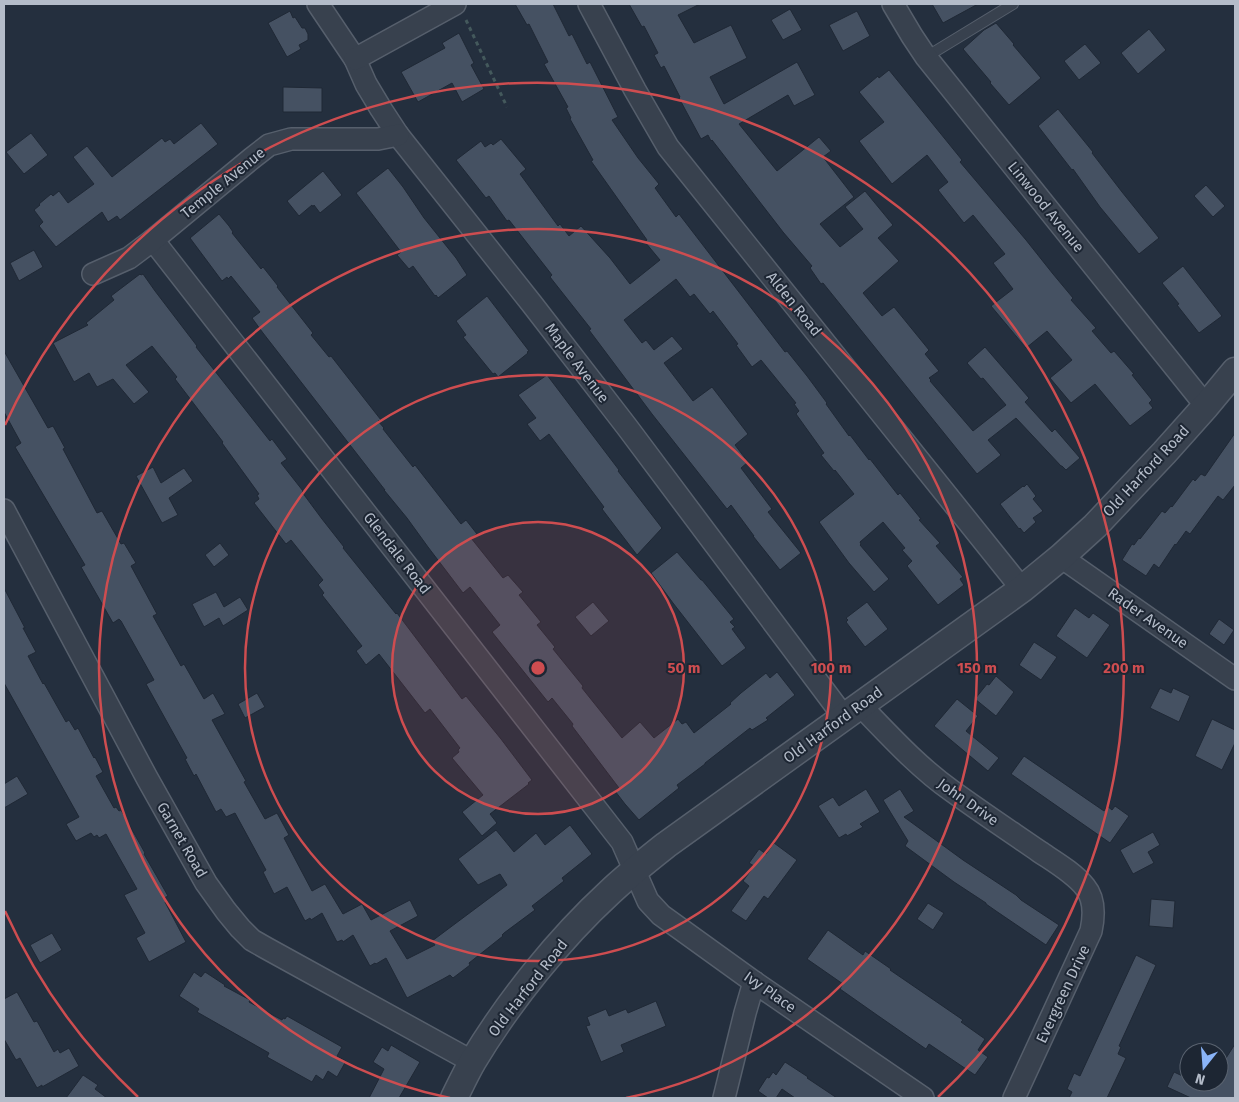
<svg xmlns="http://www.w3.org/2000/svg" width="1239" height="1102" font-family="'Fira Sans',sans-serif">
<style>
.building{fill:#455162;stroke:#1f2835}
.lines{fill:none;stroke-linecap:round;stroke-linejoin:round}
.service-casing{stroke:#565f6c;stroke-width:12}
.minor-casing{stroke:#565f6c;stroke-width:24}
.tertiary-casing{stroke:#565f6c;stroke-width:29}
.path{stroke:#44595c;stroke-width:3;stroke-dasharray:4 4;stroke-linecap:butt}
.service{stroke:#38414e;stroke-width:10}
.minor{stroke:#38414e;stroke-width:21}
.tertiary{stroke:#38414e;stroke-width:26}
.ring{fill:none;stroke:#ce4d50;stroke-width:2.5}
.labels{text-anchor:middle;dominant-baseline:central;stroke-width:4;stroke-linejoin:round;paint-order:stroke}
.street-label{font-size:15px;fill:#b4bcc9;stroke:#1d2633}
.centre{fill:#ce4d50;stroke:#1d2633;stroke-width:2.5}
.ring-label{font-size:15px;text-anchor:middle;font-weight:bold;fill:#ce4d50;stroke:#1d2633;stroke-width:4;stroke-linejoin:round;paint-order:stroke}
</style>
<rect width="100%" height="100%" fill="#242f3e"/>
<g class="building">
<path d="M515 4H553L569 36 572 34 587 64 590 62 618 117 612 120 638 158 659 184 655 188 676 217 679 214 785 352 787 351 807 376 827 403 826 404 849 436 850 435 869 460 870 459 898 495 900 493 921 519 919 520 940 543 936 546 963 577 960 579 964 585 938 605 907 566 912 561 902 550 905 548 883 522 860 542 861 544 860 545 889 579 874 592 849 563 819 522 854 494 835 470 834 471 821 455 824 453 796 414 799 411 794 404 796 403 761 360 752 367 736 345 738 344 713 311 710 314 694 294 690 297 676 279 624 320 642 343 646 340 654 350 672 336 683 349 664 363 693 401 712 387 748 434 735 445 748 462 741 468 772 509 768 512 801 553 780 570 753 536H754L731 505 727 509 652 414 589 330 591 329 550 277 552 275 509 220 507 221 489 196 486 198 456 160 481 141 485 147 491 143 493 145 501 139 526 169 520 174 558 226 560 224 569 236 581 226 610 258 630 284 660 260 645 242 647 240 591 161 593 160 570 119 571 118 566 108 568 107 544 64 548 62 529 24 527 25Z"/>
<path d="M629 4H700L678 15 694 43 731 25 747 58 710 77 724 104 797 62 815 95 794 106 788 95 739 124 777 171 819 137 831 151 823 157 854 197 820 224 840 247 863 229 845 207 865 191 893 225 878 238 899 261 863 293 882 316 894 307 929 350 925 354 939 371 929 378 931 380 930 381 973 431 1006 405 983 378 981 379 967 363 985 347 1029 398 1025 402 1052 432 1055 429 1080 458 1066 470 1062 466H1061L1016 418 988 440 1001 455 977 474 823 283 821 284 810 268 812 266 783 232 712 140 711 141 708 135 701 139 679 98 680 97 664 66 661 68 654 55 658 53 644 26 642 27Z"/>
<path d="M932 4H978L943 23Z"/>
<path d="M790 9 802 30 783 40 771 20Z"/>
<path d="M290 11 293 18 295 17 302 28H305L308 34V40L299 45 301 49 287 57 268 23Z"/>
<path d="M857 11 870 36 843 51 829 25Z"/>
<path d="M996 23 1014 44 1013 45 1041 78 1009 105 990 83 991 82 963 49 984 30Z"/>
<path d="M1149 29 1166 50 1138 74 1121 53Z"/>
<path d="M459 33 474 63 471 65 484 89 462 102 452 83 418 102 401 72 445 48 442 43Z"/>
<path d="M1085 44 1101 63 1079 80 1064 61Z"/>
<path d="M889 70 962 160 960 162 1026 240 1053 274 1073 298 1071 300 1096 328 1092 331 1111 353 1114 351 1134 374 1132 375 1152 400 1149 403 1153 408 1130 426 1095 384 1071 403 1050 378 1072 360 1047 331 1026 348 991 306 1013 289 993 263 1005 254 973 215 964 223 938 190 948 182 927 155 892 184 859 141 884 122 859 92 878 76 879 78Z"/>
<path d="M283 87 322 88V112H283Z"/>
<path d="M1058 109 1093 152 1092 153 1122 192 1159 238 1139 254 1100 207 1073 169 1072 170 1038 126Z"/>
<path d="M201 123 218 144 120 220 117 216 108 222 102 212 56 247 39 226 43 222 34 210 40 205 39 204 51 194 53 196 59 191 68 203 94 184 73 157 87 146 112 177 162 138 165 142 170 139 174 144Z"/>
<path d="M31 133 48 155 24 174 6 152Z"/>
<path d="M388 168 403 187 424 218 456 258 467 275 438 298 436 295 435 296 413 266 409 269 397 255 401 252 356 193Z"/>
<path d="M323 171 342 195 320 213 314 205 313 207 312 205 299 216 287 201Z"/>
<path d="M1206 185 1225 206 1213 217 1194 196Z"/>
<path d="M219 214 229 226 233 232 232 233 261 269 263 267 278 286 277 287 313 333 311 335 329 357 331 356 381 420 378 421 384 428 383 429 413 467 415 465 461 524 466 520 477 534 471 538 503 578 508 575 523 592 519 595 541 622 537 625 555 647 553 649 583 686 582 688 622 738 640 722 654 738 678 719 682 724 686 722 694 733 731 704 730 703 741 693 766 673 770 678 777 672 795 695 766 718 768 720 752 730 750 728 705 763V764L677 785 679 788 639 820 625 804 615 791 619 788 572 726 573 724 552 698 548 702 492 632 500 625 470 587 463 593 428 547 407 518 384 490H385L263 333 252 318 260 312 231 276 228 279 227 277 222 281 190 238Z"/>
<path d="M34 250 43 267 19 281 10 263Z"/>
<path d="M1183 266 1222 316 1199 333 1177 305 1179 304 1162 283Z"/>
<path d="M140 274 141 275 143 274 155 291 197 346 196 347 270 441 272 439 287 459 281 463 303 491 302 492 322 519 344 547 343 548 396 614 397 613 462 699 466 696 501 739 532 780 528 783 529 784 490 814 497 823 482 836 462 812 483 795 452 758 459 752 458 750 460 748 430 709 425 713 379 654 366 665 356 651 362 646 322 595 324 593 318 585 323 580 291 540 286 544 254 503 259 499 257 495 259 494 222 443 223 442 175 379 177 377 152 346 126 365 149 392 134 404 113 379 97 387 89 373 74 382 53 343 88 325 86 323 114 300 111 296Z"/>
<path d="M487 296 529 351 527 352 528 353 498 377 495 373 493 374 463 337 466 335 456 321Z"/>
<path d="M4 351 48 428 53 426 65 448 63 449 97 513 102 511 121 544 124 543 136 563 131 566 157 614 153 616 181 666 184 664 204 699 213 693 225 714 212 720 246 781 244 782 265 819 277 813 289 835 284 838 312 891 325 884 343 914 362 904 371 920 410 900 418 916 390 931 407 959 435 945 432 941 507 885 500 874 478 885 458 859 496 830 514 852 536 833 545 845 570 825 592 854 562 878 564 881 532 906 535 910 504 933 502 935 503 936 469 963 470 965 453 978 450 975 443 979 407 998 386 958 376 964 375 963 370 966 353 935 343 942 342 940 337 942 322 913 311 920 310 918 305 921 287 887 274 894 263 872 266 870 235 813 226 817 221 809 216 812 196 774 194 776 185 759 187 758 146 684 154 680 121 621 119 619 113 623 81 567 85 565 15 447 21 443 4 412Z"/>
<path d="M547 375 619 470 618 471 662 528 637 555 602 509 604 507 549 434 540 441 527 424 536 418 518 395Z"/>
<path d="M1235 433V485L1223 500 1218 496 1190 534 1186 531 1176 545 1175 544 1159 568 1154 564 1146 576 1122 560 1132 544 1134 545 1139 538 1140 539 1162 511 1165 513 1171 506 1172 507 1193 479 1195 481 1201 474 1205 476Z"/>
<path d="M153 467 161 483 184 468 193 481 169 498 178 515 162 523 136 476Z"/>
<path d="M1027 484 1036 496 1033 499 1043 511 1033 518 1036 522 1024 533 1020 528 1019 529 1000 504 1023 486 1024 487Z"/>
<path d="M220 543 229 555 214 567 205 555Z"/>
<path d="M677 552 701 580H702L734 619 730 622 735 627 732 629 746 648 722 666 673 603 651 573Z"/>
<path d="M4 588 25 628H23L36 652 28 656 43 684 44 683 66 722 69 720 75 730 78 728 94 758 95 757 103 772 96 776 114 808 116 807 119 811 121 810 145 853 144 854 168 896 164 898 166 902H165L186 942 149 962 136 938 145 933 124 895 137 889 106 834 99 838 97 835 94 837 91 833 76 841 66 824 79 817 4 683Z"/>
<path d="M216 592 224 607 240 597 248 610 223 626 219 618 204 627 192 604Z"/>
<path d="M593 602 609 621 591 636 575 617Z"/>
<path d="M867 602 888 629 865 647 846 622 848 620 846 618Z"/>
<path d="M1075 608 1089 618 1093 613 1110 625 1087 658 1056 636Z"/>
<path d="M1219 619 1234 630 1224 645 1209 634Z"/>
<path d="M1034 642 1057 657 1041 680 1019 665Z"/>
<path d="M996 676 1014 692 996 716 975 699 987 684 989 685Z"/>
<path d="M1160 688 1171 693 1173 688 1190 696 1179 722 1150 708Z"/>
<path d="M257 693 265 707 245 718 238 704Z"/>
<path d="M957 699 978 716 966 731 999 758 988 771 934 726Z"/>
<path d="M1212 719 1235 730V743L1222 770 1195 756Z"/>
<path d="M1024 756 1104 811 1107 806 1112 810 1115 806 1129 816 1110 843 1011 774Z"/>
<path d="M17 776 28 794 4 808V784Z"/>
<path d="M866 789 880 812 860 824 863 827 847 836 846 834 839 838 818 806 833 797 839 806Z"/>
<path d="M900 789 914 811 904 817 963 860 1016 895 1021 900 1059 925 1046 945 996 911 986 904V903L954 882 905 846 908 841 883 800Z"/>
<path d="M1153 832 1160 845 1148 852 1154 863 1133 874 1120 850Z"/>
<path d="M774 843 797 860 768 899 764 896 746 921 731 911 749 886 743 881 754 866 749 863 759 849 766 854Z"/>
<path d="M1151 899 1175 901 1173 928 1149 926Z"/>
<path d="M928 903 944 913 933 930 917 919Z"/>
<path d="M828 930 863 955 865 951 891 969 890 970 963 1020 961 1022 985 1039 978 1050 988 1057 975 1075 929 1044 926 1049 877 1015 840 989 843 984 807 959Z"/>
<path d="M52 933 62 950 40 963 30 945Z"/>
<path d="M1136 955 1156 965 1119 1046 1121 1047 1118 1054 1126 1058 1107 1098H1069L1072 1092 1067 1089 1074 1073 1080 1076Z"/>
<path d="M194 972 201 977 205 972 225 985 224 986 250 1000 249 1002 282 1020 283 1018 285 1019 287 1016 342 1047 337 1056 346 1061 337 1077 328 1071 323 1080 316 1075 312 1082 267 1057 269 1053 197 1012 199 1009 179 996Z"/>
<path d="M17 992 34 1022 37 1021 54 1052 58 1049 60 1053 69 1048 79 1066 42 1087V1085L37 1088 20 1058 16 1060 4 1039V999Z"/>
<path d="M656 1001 666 1026 621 1045 624 1052 601 1062 586 1026 590 1025 587 1017 606 1009 609 1016 626 1009 628 1013Z"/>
<path d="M1235 1044V1098H1191L1167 1087 1174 1072 1189 1079V1082H1219V1069Z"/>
<path d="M391 1045 420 1062 399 1098H369L384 1069 373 1062 382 1047 388 1051Z"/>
<path d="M785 1062 808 1077 807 1078 837 1098H795L782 1089 776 1098H768L758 1091 767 1077 769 1078 773 1072 776 1075Z"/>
<path d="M83 1075 98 1085 95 1089 107 1098H66Z"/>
</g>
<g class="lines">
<defs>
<path id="service" d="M926 57 1013 4"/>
<g id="minor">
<path d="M318 4 355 59 366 84 381 109 398 135 532 304 627 427 844 717"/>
<path d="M589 4 635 90 668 147 1022 589"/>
<path d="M893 4 912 36 926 57 1206 406"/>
<path d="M355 59 455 4"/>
<path d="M153 240 622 842 648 901 661 915 754 982 923 1098"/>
<path d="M93 274 129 258 153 240 251 159 269 145 291 139H378L398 135"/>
<path d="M4 510 147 778 206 883 226 911 240 928 252 940 266 948 473 1062"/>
<path d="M1061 557 1235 679"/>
<path d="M860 705C889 735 918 767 952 791 981 812 1011 832 1040 852 1055 862 1074 873 1085 887 1095 899 1094 917 1091 931L1014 1098"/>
<path d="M724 1098 745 1013 754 982"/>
</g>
<path id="tertiary" d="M454 1098C460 1086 466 1073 473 1061 509 1001 559 939 610 892 628 875 647 860 666 845L1022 589 1061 557 1095 526 1164 453 1206 406 1235 371"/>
</defs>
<use href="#service" class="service-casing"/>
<use href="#minor" class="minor-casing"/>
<use href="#tertiary" class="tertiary-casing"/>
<path class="path" d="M466 20 507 107"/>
<use href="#service" class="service"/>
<use href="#minor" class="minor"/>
<use href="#tertiary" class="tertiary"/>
</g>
<circle cx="538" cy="668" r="146" fill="#ce4d50" fill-opacity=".12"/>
<g class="ring">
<circle cx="538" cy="668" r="146"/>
<circle cx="538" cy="668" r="293"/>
<path d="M450 1098A439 439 0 1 1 626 1098"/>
<path d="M138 1097A586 586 0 0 1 5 911M5 425A586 586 0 1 1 938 1097"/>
</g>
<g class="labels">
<g class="street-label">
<text transform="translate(223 183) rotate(-39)">Temple Avenue</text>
<text transform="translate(1046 207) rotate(51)">Linwood Avenue</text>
<text transform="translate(794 304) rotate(51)">Alden Road</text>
<text transform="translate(577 363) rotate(53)">Maple Avenue</text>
<text transform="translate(1146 471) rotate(-47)">Old Harford Road</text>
<text transform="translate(397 553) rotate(52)">Glendale Road</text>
<text transform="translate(1148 618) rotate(35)">Rader Avenue</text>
<text transform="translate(833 725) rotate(-36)">Old Harford Road</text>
<text transform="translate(968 802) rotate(35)">John Drive</text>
<text transform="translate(182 840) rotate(60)">Garnet Road</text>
<text transform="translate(528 988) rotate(-52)">Old Harford Road</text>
<text transform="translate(770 992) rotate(35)">Ivy Place</text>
<text transform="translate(1063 994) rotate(-65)">Evergreen Drive</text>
</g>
</g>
<circle cx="538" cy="668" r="8" class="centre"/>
<g class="ring-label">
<text x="684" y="673">50 m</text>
<text x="831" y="673">100 m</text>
<text x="977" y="673">150 m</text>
<text x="1124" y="673">200 m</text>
</g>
<rect width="1239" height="1102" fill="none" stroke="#b4bcc9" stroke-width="10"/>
<g transform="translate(1204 1067) rotate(197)"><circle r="24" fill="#1d2633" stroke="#59626f"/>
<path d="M0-4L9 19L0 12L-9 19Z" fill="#8ab4f8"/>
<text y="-8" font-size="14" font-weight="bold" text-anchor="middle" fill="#b4bcc9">N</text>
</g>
</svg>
